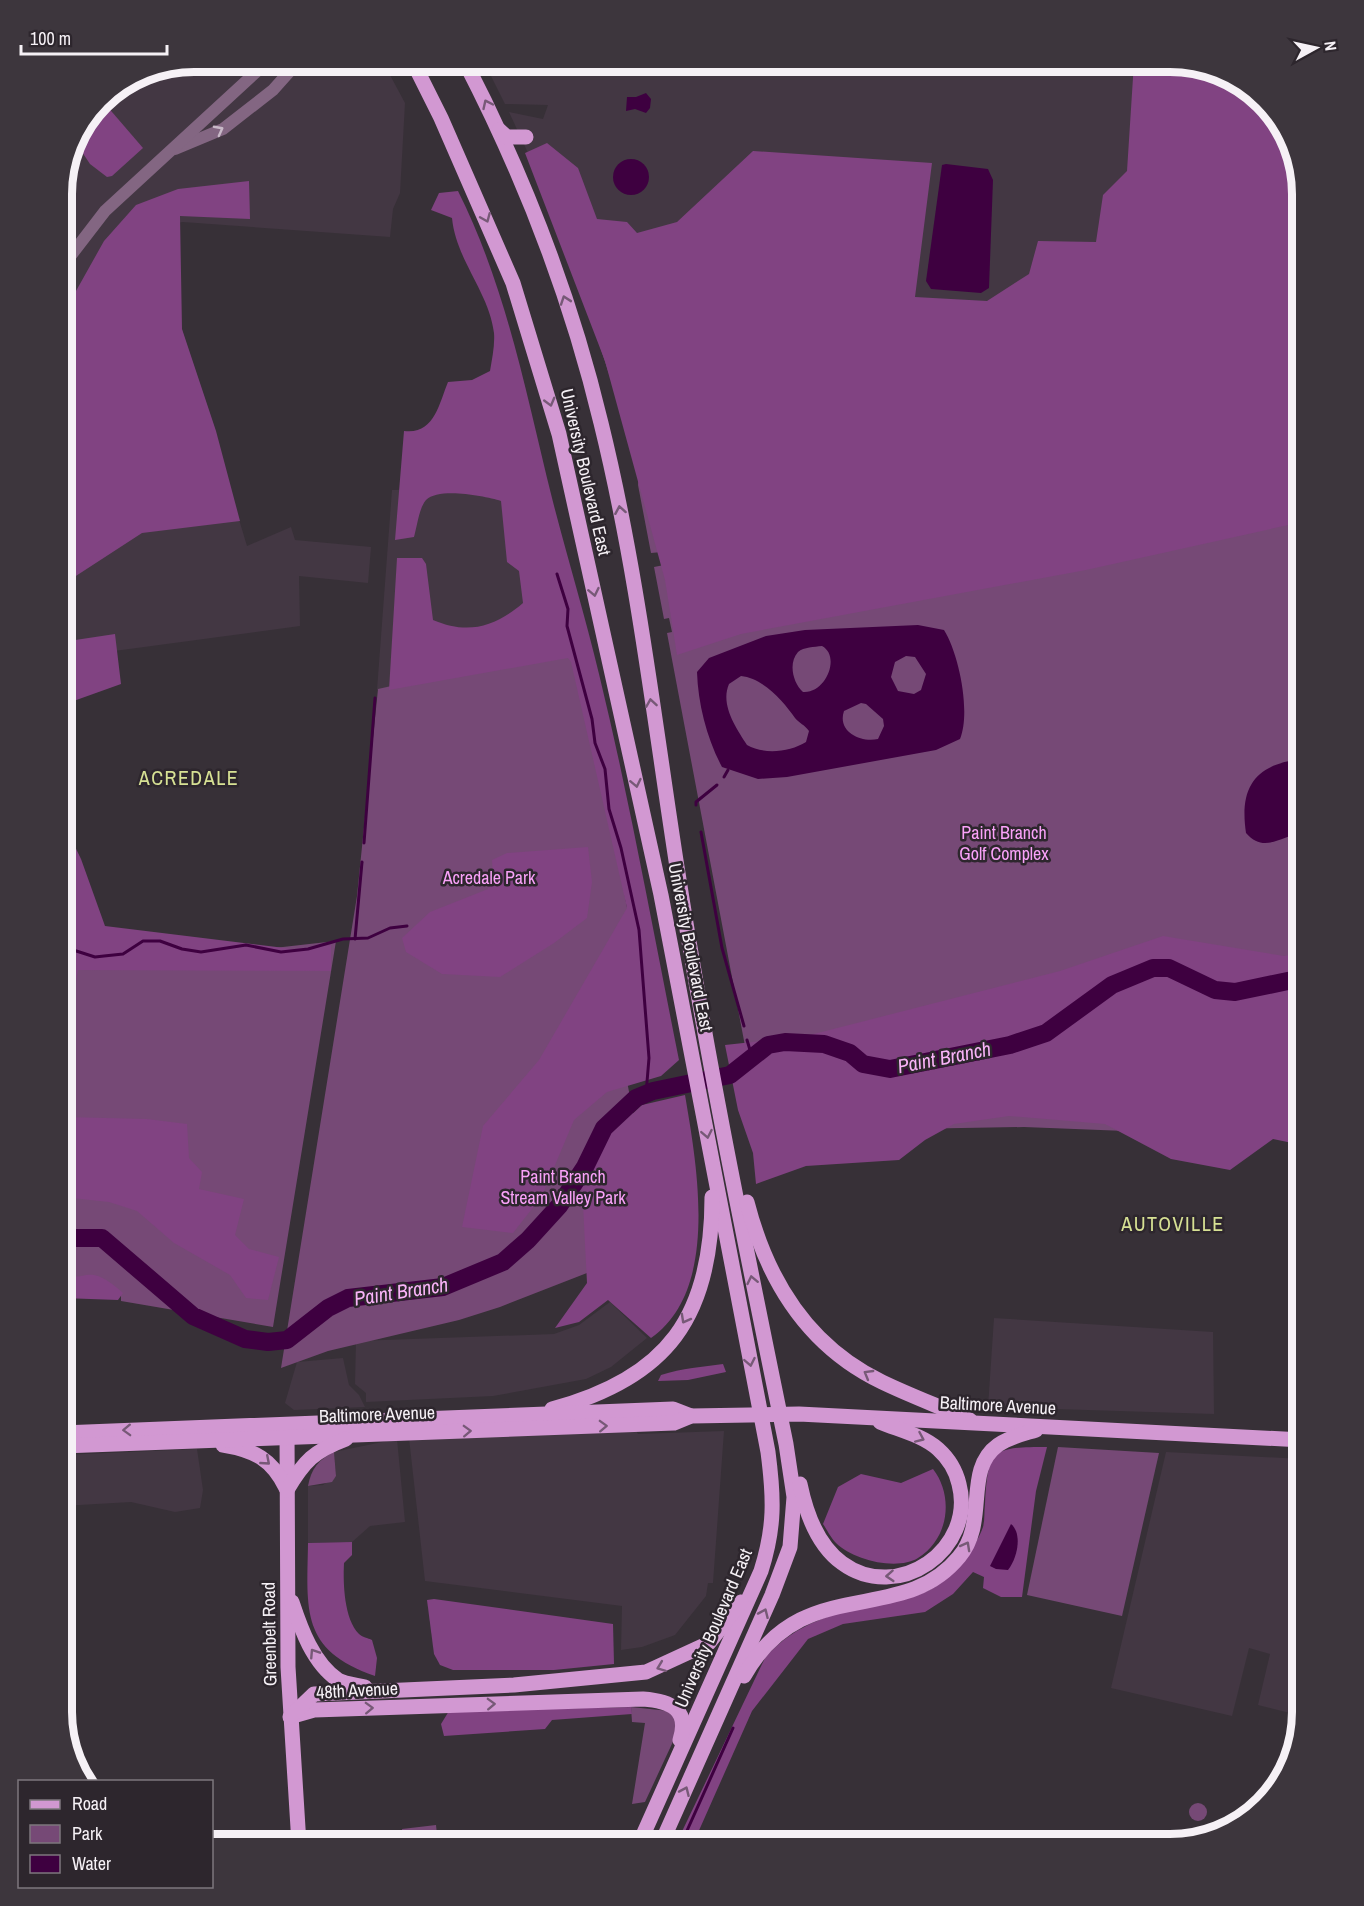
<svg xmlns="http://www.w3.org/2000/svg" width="1364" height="1906" font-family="'Archivo Narrow',sans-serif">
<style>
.built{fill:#433743}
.green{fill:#764976}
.forest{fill:#814382}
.water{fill:#3e0040;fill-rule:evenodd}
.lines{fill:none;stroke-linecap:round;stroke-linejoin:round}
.stream{stroke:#3e0040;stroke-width:3}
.river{stroke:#3e0040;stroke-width:18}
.tertiary{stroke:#836682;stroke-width:12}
.primary{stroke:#d298d2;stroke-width:15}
.oneway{stroke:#775977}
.oneway2{stroke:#c8b9c8}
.labels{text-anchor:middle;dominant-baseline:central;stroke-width:5;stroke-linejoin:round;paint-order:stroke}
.street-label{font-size:18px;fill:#f6f1f6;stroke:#2d262d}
.park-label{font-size:18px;fill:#faa2f9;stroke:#2d262d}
.neighbourhood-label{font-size:20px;letter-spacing:1.5px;fill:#d7e194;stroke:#2d262d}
.water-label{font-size:20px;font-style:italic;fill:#f9b3f8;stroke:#2d262d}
.rim{fill:none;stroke:#f6f1f6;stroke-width:8}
</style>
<rect width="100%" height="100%" fill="#373037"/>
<g class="built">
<path d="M194 62H383L405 103 400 193 393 209 390 237 183 222 151 226 247 546 291 527 295 540 371 547 368 583 299 576 300 626 62 658V185L75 136 106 95 144 71Z"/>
<path d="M484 62H1178L1237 79 1285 127 1302 194 719 613 540 179 509 112 543 119 548 105 505 104Z"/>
<path d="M548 486 574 645 377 690 392 490Z"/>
<path d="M610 1302 647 1338 611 1367 586 1379 493 1396 366 1402V1393L355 1384 356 1341 554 1334 579 1325Z"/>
<path d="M994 1318 1213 1332 1214 1414 988 1407Z"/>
<path d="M343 1358 349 1385 359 1395 365 1407 294 1410 285 1403 297 1362Z"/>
<path d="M636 1431 638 1434 724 1431 713 1583H708L706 1596 675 1635 642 1647 621 1650 622 1606 425 1581 409 1438Z"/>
<path d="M397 1439 405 1522 370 1526 352 1542 308 1543V1486L323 1485 336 1476 334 1452Z"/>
<path d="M197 1449 203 1490 200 1508 175 1512 131 1502 62 1506V1455Z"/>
<path d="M1166 1452 1302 1459V1707L1298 1715 1258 1705 1270 1654 1249 1648 1232 1716 1111 1688Z"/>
</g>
<g class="green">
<path d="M620 62H656L655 75 619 72Z"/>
<path d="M571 259 1302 485V1138L1024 1127 794 1131 745 1046 667 633 672 632 669 618 664 619 654 567 664 565 662 552 651 553 638 485 644 410 620 407Z"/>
<path d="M573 645 579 651 631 929 625 1071 637 1133 674 1239 500 1307 459 1320 328 1351 281 1368 357 896 378 689Z"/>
<path d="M336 941 273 1327 121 1301V1295L62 1298V958L212 955Z"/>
<path d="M1058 1447 1159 1453 1122 1616 1027 1595Z"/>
<path d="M334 1452 336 1476 332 1482 308 1486C311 1469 319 1459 334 1452Z"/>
<path d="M631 1707 669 1711 676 1720 677 1733 645 1802 632 1804 645 1723 632 1722Z"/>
<circle cx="1198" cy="1812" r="9"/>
<path d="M436 1825 438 1844H404L402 1829Z"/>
</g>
<g class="forest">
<path d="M1134 62H1178L1237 79 1285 127 1302 194V522L1086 570 741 634 677 655 665 580 605 361 525 153 547 143 578 168 597 219 627 222 637 233 677 222 753 151 932 163 915 297 987 301 1029 274 1038 241 1096 242 1103 195 1127 171Z"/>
<path d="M106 105 143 148 112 176 107 177 90 164 82 152 95 119Z"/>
<path d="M249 181 250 219 180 216 182 329 216 431 240 521 142 533 62 585V316L104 241 136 205 178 189Z"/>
<path d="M458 191C507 289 526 394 552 498 567 557 585 615 599 674 630 801 653 931 679 1060L661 1076 607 1092 574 1120 542 1196 513 1233 462 1227 483 1126 539 1060 627 908 571 662 568 658 389 690 397 558H422L426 564 433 620C468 635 495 627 523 603L519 571 507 562 501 501C485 496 439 487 426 500 419 508 417 527 414 537L395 540 404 431C434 435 439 404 448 382L472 380 490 371C492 359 495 345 494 333 489 292 456 260 452 218L431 210 439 193Z"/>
<path d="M115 634 121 684 68 703 62 714V642Z"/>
<path d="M62 820 81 859 105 926 293 949 331 945V971L78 970 62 1060Z"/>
<path d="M588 847 592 882 587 918 554 943 500 977 442 974 406 952 402 938 430 912 488 889 493 876 492 860 507 853Z"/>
<path d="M1163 936 1284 956 1302 953V1145L1273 1139 1230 1170 1171 1159 1105 1124 1009 1116 954 1124 925 1140 899 1160 806 1166 756 1184 753 1153 738 1110 725 1045 806 1036 1060 971Z"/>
<path d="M62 1086 64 1117 147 1119 187 1124 189 1158 202 1172 199 1189 244 1199 235 1235 249 1249 279 1257 268 1300 246 1298 230 1275 174 1243 137 1211 109 1202 62 1197Z"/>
<path d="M685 1095C697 1166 720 1290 651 1338L608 1300 579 1322 555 1328 587 1283 582 1185 603 1141 642 1105Z"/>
<path d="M62 1271C79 1282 80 1273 94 1275 105 1277 115 1286 123 1293L118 1300 62 1298Z"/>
<path d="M723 1364 726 1372 688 1380 658 1381 661 1375C682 1368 703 1367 723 1364Z"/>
<path d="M1047 1447 1036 1491 1022 1597H1001L983 1588 984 1577 973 1572 953 1594 925 1612 843 1624 808 1639 752 1711 693 1844H676L765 1658C796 1622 837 1612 882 1603 904 1599 924 1596 942 1582 959 1568 976 1547 983 1527 985 1520 984 1511 985 1504 988 1449 992 1447 1047 1447Z"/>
<path d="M933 1469C954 1496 949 1539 918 1558 897 1571 853 1560 836 1543 831 1538 827 1530 823 1524L838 1487 861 1474 901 1483Z"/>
<path d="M352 1542V1555L344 1563C343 1583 344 1619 359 1634 362 1637 368 1638 372 1640L377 1658 375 1676C300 1650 307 1610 308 1543Z"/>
<path d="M434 1599 613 1624 614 1664 554 1670H453L440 1665 434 1654 427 1600Z"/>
<path d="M631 1707 632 1714 552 1720 545 1729 444 1736 441 1724 449 1711Z"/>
</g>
<g class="water">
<path d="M646 93 651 99 650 108 646 113 635 109 626 111 627 97H636Z"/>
<circle cx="631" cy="177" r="18"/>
<path d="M946 164 988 169 993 180 989 288 981 293 931 289 926 281 942 165Z"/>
<path d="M918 625 944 630C959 654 971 712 960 739L936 750 787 777 758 779 722 767C707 739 698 704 697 672L709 658 766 636 805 630ZM822 646C841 656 826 694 803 692 793 683 788 663 798 652 804 647 814 647 822 646ZM906 656 915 657 926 674 921 690 914 694 898 691 891 677 895 662ZM741 676C763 678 784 702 795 718 799 723 805 725 809 731L806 742C790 752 764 755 747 745 736 728 720 705 729 684ZM861 703 866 704 883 719 884 726 878 739C860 743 837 731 844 711Z"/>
<path d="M1302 759V833C1281 836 1264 854 1246 833 1239 786 1256 764 1302 759Z"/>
<path d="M1011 1524C1023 1534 1017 1559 1008 1570L996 1569 990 1566Z"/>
</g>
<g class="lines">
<g class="stream">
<path d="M557 574 568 609 567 626 592 719 595 743 605 769 609 809 621 848 639 930 649 1058 646 1094"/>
<path d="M724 777 728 770"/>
<path d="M696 805V802L717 785"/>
<path d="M701 832 722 948 744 1026"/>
<path d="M364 843 375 698"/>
<path d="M355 939 362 862"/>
<path d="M62 950 67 948 95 957 104 956 123 954 143 941H160L182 949 201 952 246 945 281 952 308 949 343 939 368 938 390 928 407 926"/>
<path d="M744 1063 750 1050 747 1040"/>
<path d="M681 1844 733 1728"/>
</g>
<path class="river" d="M62 1238H102L193 1316 245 1339 268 1342 287 1340 328 1308 348 1298 443 1287 503 1262 528 1240 559 1206 585 1167 604 1128 636 1098 653 1091 730 1075 768 1045 785 1042 824 1044 850 1053 863 1064 890 1069 1010 1045 1046 1033 1112 985 1153 968H1169L1215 990 1235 992 1302 978"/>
<g class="tertiary">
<path d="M175 149 223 129 273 90 298 62"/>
<path d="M62 267 105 211 267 62"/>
</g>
<g class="primary">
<path d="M413 62 441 118 513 283 559 434 661 895 768 1452C774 1498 775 1527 761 1571L639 1844"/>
<path d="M465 62C524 176 571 298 601 423 637 569 654 719 677 867 707 1061 747 1253 786 1444L794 1497 790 1547 772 1595 661 1844"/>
<path d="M499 130 507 137H526"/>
<path d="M747 1202C767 1280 807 1346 882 1382 911 1396 941 1407 970 1420"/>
<path d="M552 1409C668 1378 712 1316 712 1197"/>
<path d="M287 1428 288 1667 299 1844"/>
<path d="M62 1433 673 1409 691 1416"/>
<path d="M223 1445C254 1450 272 1459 286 1488"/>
<path d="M62 1446 674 1423 691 1416 799 1414 1302 1440"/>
<path d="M800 1484C806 1513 817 1545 842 1563 898 1604 976 1549 959 1484 956 1471 948 1458 938 1449 922 1435 899 1430 880 1422"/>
<path d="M287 1490C304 1461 314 1451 346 1439"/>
<path d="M292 1602C301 1629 313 1663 338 1680 345 1684 357 1685 365 1687"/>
<path d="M744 1676C803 1571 901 1628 959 1557 989 1522 963 1470 998 1445 1009 1437 1023 1434 1036 1430"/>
<path d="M293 1716 314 1710 643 1699C670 1701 690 1709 680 1740"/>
<path d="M290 1717 314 1694 514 1685 646 1672 709 1643 741 1602"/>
</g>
</g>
<defs><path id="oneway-chevron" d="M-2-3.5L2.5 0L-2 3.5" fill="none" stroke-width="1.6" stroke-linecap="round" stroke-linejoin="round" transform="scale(1.5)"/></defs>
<g class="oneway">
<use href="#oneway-chevron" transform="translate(487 104) rotate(-115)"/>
<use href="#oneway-chevron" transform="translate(486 218) rotate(67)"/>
<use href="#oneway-chevron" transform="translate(565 300) rotate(-109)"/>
<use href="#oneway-chevron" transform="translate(550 402) rotate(75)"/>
<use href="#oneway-chevron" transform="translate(620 510) rotate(-100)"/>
<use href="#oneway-chevron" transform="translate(594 592) rotate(78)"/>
<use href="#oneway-chevron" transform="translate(651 703) rotate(-99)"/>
<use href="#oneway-chevron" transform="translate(636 783) rotate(78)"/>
<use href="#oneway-chevron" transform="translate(707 1134) rotate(79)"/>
<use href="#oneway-chevron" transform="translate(752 1280) rotate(-102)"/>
<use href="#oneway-chevron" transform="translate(685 1319) rotate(119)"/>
<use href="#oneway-chevron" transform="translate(750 1362) rotate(79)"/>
<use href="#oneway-chevron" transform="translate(868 1374) rotate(-150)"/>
<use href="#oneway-chevron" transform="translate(603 1426) rotate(-2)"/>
<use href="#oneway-chevron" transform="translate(127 1430) rotate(178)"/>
<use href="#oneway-chevron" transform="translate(467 1431) rotate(-2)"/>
<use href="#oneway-chevron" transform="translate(920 1438) rotate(24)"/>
<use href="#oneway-chevron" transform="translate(266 1461) rotate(41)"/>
<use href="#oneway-chevron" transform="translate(966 1546) rotate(-61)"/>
<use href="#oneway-chevron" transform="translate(890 1576) rotate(176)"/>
<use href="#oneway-chevron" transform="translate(764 1613) rotate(-66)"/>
<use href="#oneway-chevron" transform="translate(314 1653) rotate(-123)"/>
<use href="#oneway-chevron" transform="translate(661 1667) rotate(159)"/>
<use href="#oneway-chevron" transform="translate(491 1704) rotate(-2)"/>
<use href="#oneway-chevron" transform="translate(369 1708) rotate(-2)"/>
<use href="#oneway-chevron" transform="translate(685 1791) rotate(-66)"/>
</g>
<use class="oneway2" href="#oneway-chevron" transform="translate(219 130) rotate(-28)"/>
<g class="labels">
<g class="street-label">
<text transform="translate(586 472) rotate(77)">University Boulevard East</text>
<text transform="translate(691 947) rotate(79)">University Boulevard East</text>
<text transform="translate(998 1405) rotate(3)">Baltimore Avenue</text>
<text transform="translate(377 1414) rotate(-2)">Baltimore Avenue</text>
<text transform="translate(713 1628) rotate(-67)">University Boulevard East</text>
<text transform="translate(269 1634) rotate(-91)">Greenbelt Road</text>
<text transform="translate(357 1690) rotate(-3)">48th Avenue</text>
</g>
<g class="park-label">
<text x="1004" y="832">Paint Branch<tspan x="1004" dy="21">Golf Complex</tspan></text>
<text x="489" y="877">Acredale Park</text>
<text x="563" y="1176">Paint Branch<tspan x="563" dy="21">Stream Valley Park</tspan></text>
</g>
<g class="neighbourhood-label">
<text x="189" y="777">ACREDALE</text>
<text x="1173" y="1223">AUTOVILLE</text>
</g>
<g class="water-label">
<text transform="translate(944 1057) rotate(-11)">Paint Branch</text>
<text transform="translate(401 1291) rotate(-9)">Paint Branch</text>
</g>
</g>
<path d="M0 0H1364V1906H0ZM194 72H1170A122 122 0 0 1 1292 194V1712A122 122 0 0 1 1170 1834H194A122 122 0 0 1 72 1712V194A122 122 0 0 1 194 72Z" fill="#3d363d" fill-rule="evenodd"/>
<path class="rim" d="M194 72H1170A122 122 0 0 1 1292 194V1712A122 122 0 0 1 1170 1834H194A122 122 0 0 1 72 1712V194A122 122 0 0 1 194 72Z"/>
<rect x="18" y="1780" width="195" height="108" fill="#2d262d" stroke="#7d777d" stroke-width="1.5"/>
<rect x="30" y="1800" width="30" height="9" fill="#d298d2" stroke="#7d777d" stroke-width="1.5"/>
<text x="72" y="1810" font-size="18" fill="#f6f1f6">Road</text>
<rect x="30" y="1825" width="30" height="18" fill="#764976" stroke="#7d777d" stroke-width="1.5"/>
<text x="72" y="1840" font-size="18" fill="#f6f1f6">Park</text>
<rect x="30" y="1855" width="30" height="18" fill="#3e0040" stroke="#7d777d" stroke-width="1.5"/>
<text x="72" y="1870" font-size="18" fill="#f6f1f6">Water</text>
<g transform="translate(1316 48) rotate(82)" stroke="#2d262d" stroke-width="4.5" paint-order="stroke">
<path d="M0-4.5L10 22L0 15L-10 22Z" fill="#f6f1f6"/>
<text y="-9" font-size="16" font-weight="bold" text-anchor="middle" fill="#f6f1f6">N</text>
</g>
<path d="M21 45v9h146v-9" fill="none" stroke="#f6f1f6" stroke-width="3"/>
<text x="30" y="45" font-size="18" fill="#f6f1f6" stroke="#2d262d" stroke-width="4.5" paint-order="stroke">100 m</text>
</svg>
